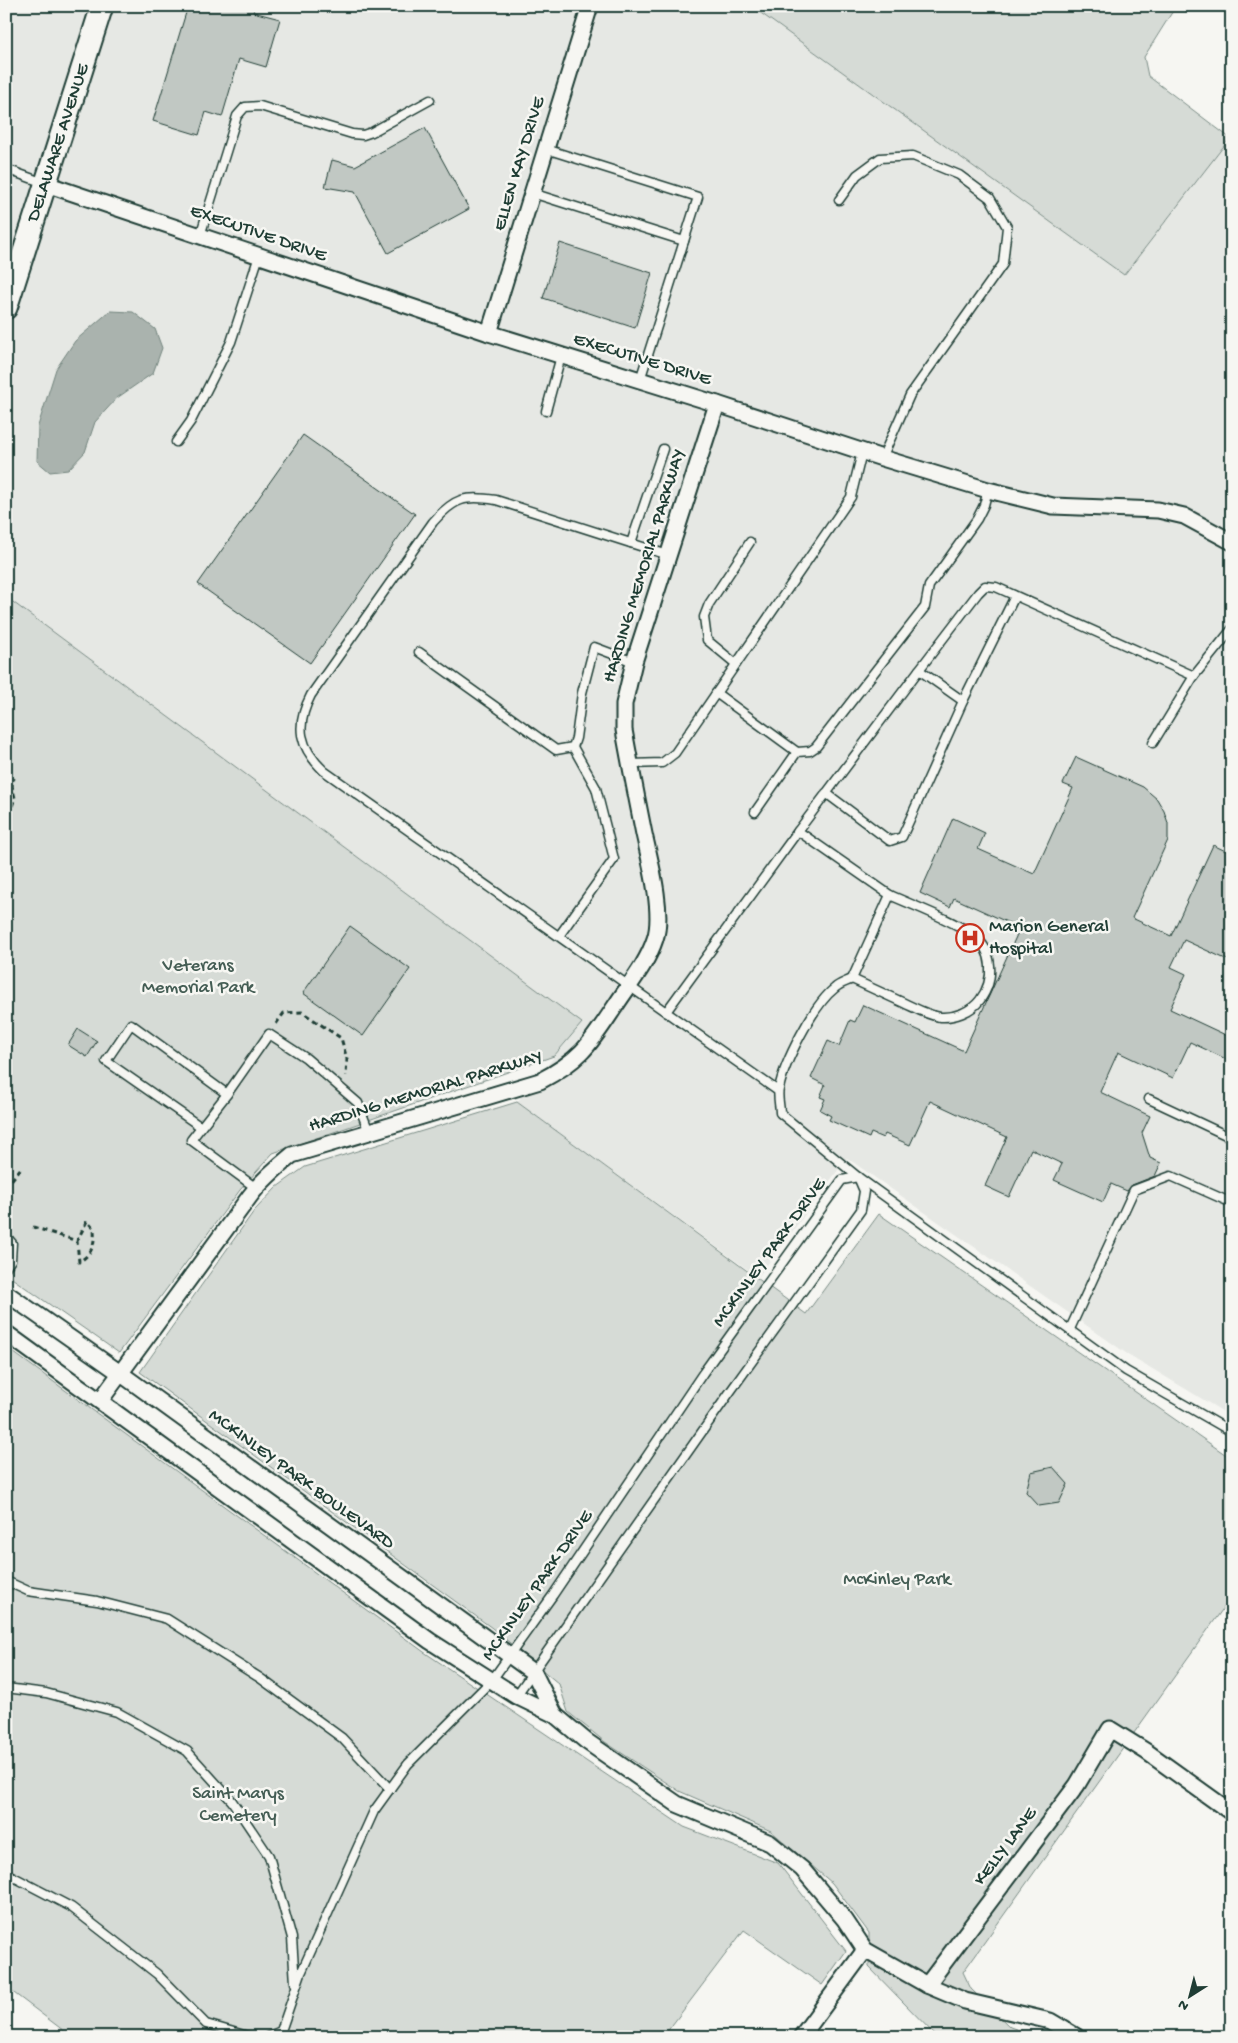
<svg xmlns="http://www.w3.org/2000/svg" width="1238" height="2043" font-family="'Gochi Hand',sans-serif">
<style>
.built{fill:#e6e8e4}
.green{fill:#d6dbd6;stroke:#7a8c85}
.water{fill:#aab3ae;stroke:#72847d}
.building{fill:#c1c8c3;stroke:#1f3d34}
.lines{fill:none;stroke-linecap:round;stroke-linejoin:round}
.lane-casing{stroke:#1f3d34;stroke-width:11}
.street-casing{stroke:#1f3d34;stroke-width:19}
.secondary-casing{stroke:#1f3d34;stroke-width:25}
.path{stroke:#1f3d34;stroke-width:3;stroke-dasharray:5 4;stroke-linecap:butt}
.lane{stroke:#f6f6f2;stroke-width:8}
.street{stroke:#f6f6f2;stroke-width:15}
.secondary{stroke:#f6f6f2;stroke-width:21}
.labels{text-anchor:middle;dominant-baseline:central;stroke-width:5;stroke-linejoin:round;paint-order:stroke}
.street-label{font-size:19px;fill:#1f3d34;stroke:#f6f6f2}
.poi-label{font-size:19px;fill:#1f3d34;stroke:#f6f6f2;text-anchor:start}
.park-label{font-size:19px;fill:#445d54;stroke:#f6f6f2}
</style>
<rect width="100%" height="100%" fill="#f6f6f2"/>
<filter id="ink" filterUnits="userSpaceOnUse"><feTurbulence type="fractalNoise" baseFrequency=".02" numOctaves="2"/><feDisplacementMap in="SourceGraphic" scale="10" xChannelSelector="R" yChannelSelector="G"/><feConvolveMatrix kernelMatrix="1 2 1 2 8 2 1 2 1" color-interpolation-filters="sRGB"/></filter>
<g filter="url(#ink)">
<path class="built" d="M6 6H751L1124 275 1230 138H1232V1417L1126 1353 847 1158 758 1277 517 1102 582 1023 6 597Z"/>
<g class="green">
<path d="M751 6H1176L1144 57 1148 76 1230 138 1124 275Z"/>
<path d="M6 597 582 1023 554 1056 273 1153 240 1190 119 1353 6 1274Z"/>
<path d="M517 1102 806 1314 879 1214 1232 1459V1596L963 1972 971 1989 1010 2027 1038 2037H937L869 1967V1933L832 1883 771 1831 679 1791 605 1742 568 1712 559 1684 492 1628 140 1372 254 1211 277 1187 305 1167Z"/>
<path d="M6 1347 424 1652 684 1827 778 1863 846 1951 822 1985 744 1930 663 2037H72L6 1987Z"/>
</g>
<path class="water" d="M110 311 133 312 155 329 162 348 153 373 117 398 95 422 85 452 68 470 50 472 37 461 38 426 56 369 75 341Z"/>
<g class="building">
<path d="M188 6H255L253 12 280 19 266 67 239 59 222 117 206 112 199 135 153 121Z"/>
<path d="M425 128 469 209 388 253 355 192 325 187 332 160 355 166Z"/>
<path d="M560 243 652 273 635 328 543 298Z"/>
<path d="M303 435 415 514 310 663 198 584Z"/>
<path d="M1076 757 1143 787 1157 799 1164 811 1168 823V840L1132 918 1171 936 1213 845 1232 854V962L1184 940 1171 967 1186 974 1170 1009 1232 1038V1052L1228 1060 1190 1042 1173 1078 1118 1052 1100 1092 1150 1116 1142 1133 1150 1158 1161 1163 1155 1176 1132 1185 1127 1191 1111 1184 1103 1202 1054 1180 1062 1164 1031 1149 1009 1197 985 1186 1007 1137 930 1101 910 1145 885 1134 883 1138 871 1133 869 1138 829 1120 831 1116 820 1110 825 1099 820 1097 825 1085 811 1078 828 1041 839 1046 850 1020 855 1022 863 1005 964 1051 1020 928 954 898 950 907 920 893 953 818 985 833 978 849 1034 874 1073 788 1063 784Z"/>
<path d="M350 926 410 969 363 1036 303 993Z"/>
<path d="M78 1029 97 1041 87 1057 68 1045Z"/>
<path d="M1053 1467 1068 1484 1059 1503 1039 1506 1026 1492 1031 1472Z"/>
</g>
<g class="lines">
<defs>
<g id="lane">
<path d="M546 149 698 197 640 380"/>
<path d="M6 169 44 183"/>
<path d="M532 193 684 241"/>
<path d="M839 200 857 175 880 158 913 156 959 175 990 198 1007 227 1003 264 910 395 882 458"/>
<path d="M200 236 237 116 245 107 260 106 352 134 363 135 372 132 430 100"/>
<path d="M546 411 561 356"/>
<path d="M176 442 191 421 231 342 259 256"/>
<path d="M631 543 663 449"/>
<path d="M419 652 556 750 573 747"/>
<path d="M736 664 707 640 704 617 709 604 750 542"/>
<path d="M919 670 978 593 985 586 996 587 1194 676"/>
<path d="M716 693 797 752"/>
<path d="M963 701 1015 596"/>
<path d="M1153 743 1194 676 1232 629"/>
<path d="M630 764 662 763 675 753 851 497 862 452"/>
<path d="M755 812 797 752 810 751 816 747 925 607 929 586 977 519 984 505 988 490"/>
<path d="M798 831 919 670 963 701 902 837 890 841 826 793"/>
<path d="M890 895C914 906 953 920 973 935 994 950 995 980 980 1000 971 1012 954 1018 940 1017 927 1015 915 1008 904 1003 887 995 869 987 852 979Z"/>
<path d="M559 936 614 859 596 788 573 747 576 738 582 693 594 647 634 662"/>
<path d="M852 979C846 982 839 984 835 988 813 1005 784 1063 779 1089 777 1096 780 1106 780 1113L858 1177 1126 1371 1232 1432"/>
<path d="M666 1012 324 771C299 747 295 726 311 695L433 522C454 498 465 495 496 500L668 555"/>
<path d="M778 1091 666 1012 798 831 890 895"/>
<path d="M1149 1099 1232 1138"/>
<path d="M201 1127 106 1061 131 1024 227 1094"/>
<path d="M256 1188 191 1140 227 1094 269 1034 306 1058 358 1103 369 1132"/>
<path d="M6 1236 12 1243 11 1260 6 1267"/>
<path d="M1070 1329 1134 1190 1171 1176 1232 1203"/>
<path d="M6 1581 28 1591 97 1601 167 1619 260 1678 342 1738 390 1789"/>
<path d="M6 1688 46 1693 117 1712 187 1751 232 1801 269 1856 292 1938 295 1983"/>
<path d="M6 1873 71 1907 157 1974 206 2024 251 2037"/>
<path d="M267 2037 281 2031 301 1973 374 1811 408 1764 492 1680 553 1595 703 1373 842 1180 858 1177 864 1191 861 1210 730 1392 516 1696"/>
</g>
<g id="street">
<path d="M46 184 489 333 717 404 882 458 988 490 1053 506 1158 510 1184 516 1232 542"/>
<path d="M489 333 590 6"/>
<path d="M6 1293 120 1373 534 1673 555 1715"/>
<path d="M6 1333 430 1641 516 1696 555 1715 586 1741 677 1804 770 1843 802 1869 845 1920 865 1950 927 1985 965 2001 1050 2021 1077 2037"/>
<path d="M100 1401 250 1196C262 1180 276 1168 292 1155L540 1081C581 1060 590 1044 614 1008 628 986 647 964 655 939 664 913 650 861 644 834 637 799 630 764 624 730V704L634 662 717 404"/>
<path d="M927 1985 1077 1785 1110 1729 1147 1752 1232 1813"/>
<path d="M801 2037 865 1950"/>
</g>
<path id="secondary" d="M6 308 102 6"/>
</defs>
<use href="#lane" class="lane-casing"/>
<use href="#street" class="street-casing"/>
<use href="#secondary" class="secondary-casing"/>
<g class="path">
<path d="M6 823 15 798 12 786 14 778"/>
<path d="M276 1024 284 1013 302 1012 341 1038 347 1059 346 1076"/>
<path d="M6 1187 21 1168"/>
<path d="M33 1227 77 1241 79 1262C93 1253 95 1244 94 1229L87 1221 77 1241"/>
</g>
<use href="#lane" class="lane"/>
<use href="#street" class="street"/>
<use href="#secondary" class="secondary"/>
</g>
</g>
<defs>
<symbol id="hospital-ring" viewBox="-11 -11 22 22"><circle r="9.5" fill="#f6f6f2" stroke="#c8321e" stroke-width="1.5"/><path d="M-5-5h3v3.5h4V-5h3V5h-3V1.5h-4V5h-3Z" fill="#c8321e"/></symbol>
</defs>
<g fill-rule="evenodd">
<use href="#hospital-ring" x="954" y="922" width="32" height="32"/>
</g>
<g class="labels">
<g class="street-label">
<text transform="translate(59 143) rotate(-72)">DELAWARE AVENUE</text>
<text transform="translate(520 164) rotate(-73)">ELLEN KAY DRIVE</text>
<text transform="translate(258 234) rotate(19)">EXECUTIVE DRIVE</text>
<text transform="translate(642 360) rotate(17)">EXECUTIVE DRIVE</text>
<text transform="translate(645 566) rotate(-73)">HARDING MEMORIAL PARKWAY</text>
<text transform="translate(426 1092) rotate(-17)">HARDING MEMORIAL PARKWAY</text>
<text transform="translate(770 1253) rotate(-54)">MCKINLEY PARK DRIVE</text>
<text transform="translate(301 1480) rotate(36)">MCKINLEY PARK BOULEVARD</text>
<text transform="translate(538 1586) rotate(-55)">MCKINLEY PARK DRIVE</text>
<text transform="translate(1006 1847) rotate(-53)">KELLY LANE</text>
</g>
<g class="poi-label">
<text x="989" y="927">Marion General<tspan x="989" dy="22">Hospital</tspan></text>
</g>
<g class="park-label">
<text x="198" y="966">Veterans<tspan x="198" dy="22">Memorial Park</tspan></text>
<text x="897" y="1580">McKinley Park</text>
<text x="238" y="1794">Saint Marys<tspan x="238" dy="22">Cemetery</tspan></text>
</g>
</g>
<rect width="1238" height="2043" fill="none" stroke="#f6f6f2" stroke-width="25"/>
<rect x="12" y="12" width="1213" height="2018" fill="none" stroke="#1f3d34" stroke-width="2" filter="url(#ink)"/>
<g transform="translate(1190 1996) rotate(216)" stroke="#f6f6f2" stroke-width="4" paint-order="stroke">
<path d="M0-4L9 19L0 12L-9 19Z" fill="#1f3d34"/>
<text y="-8" font-size="14" font-weight="bold" text-anchor="middle" fill="#1f3d34">N</text>
</g>
</svg>
